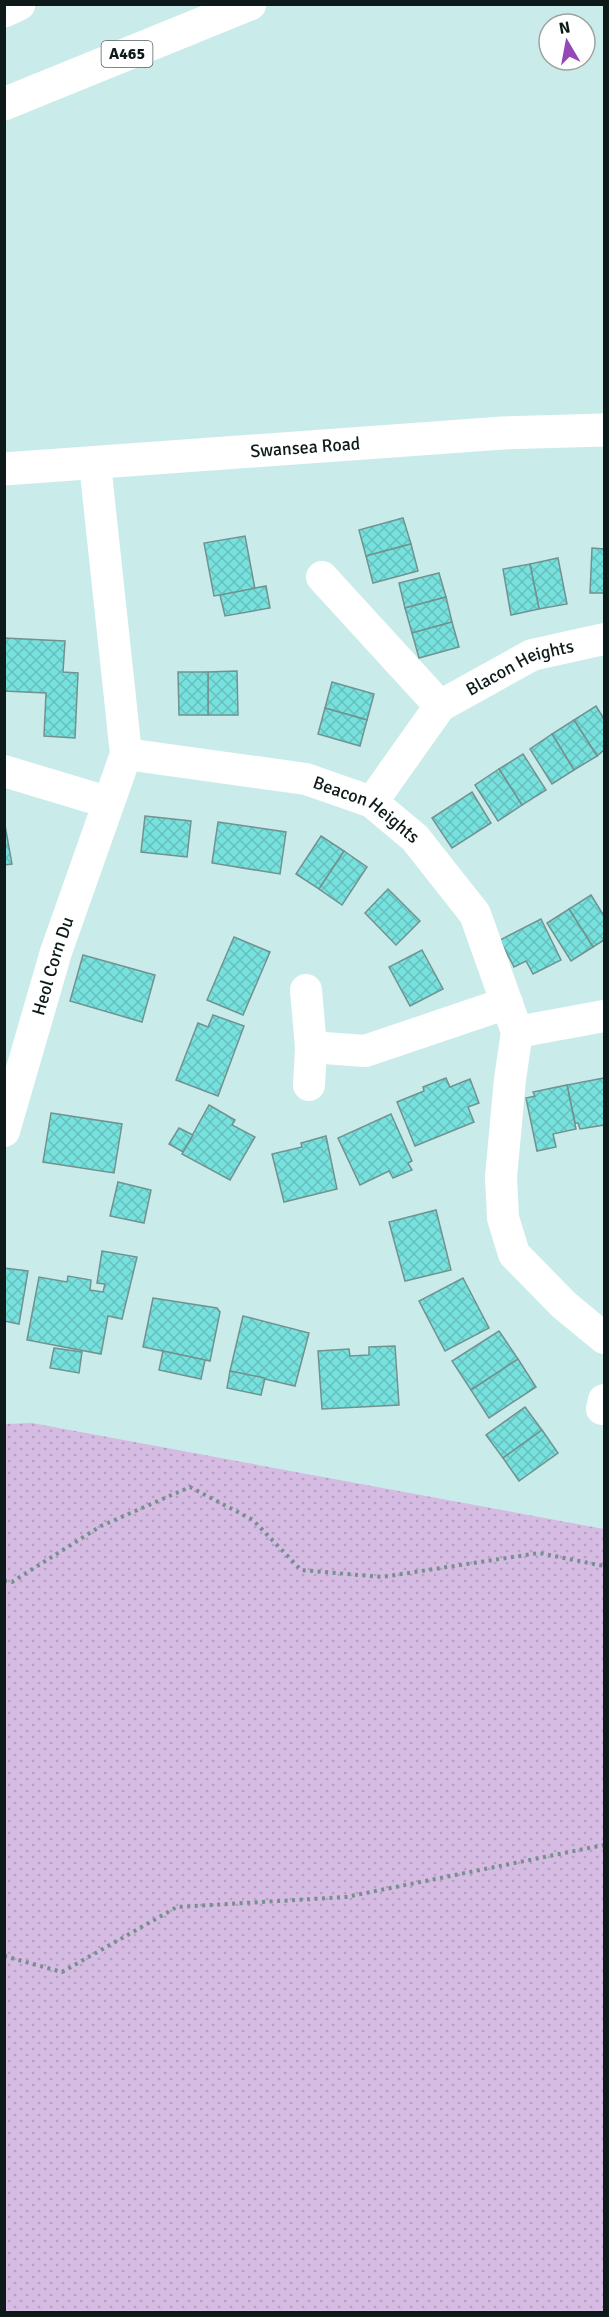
<svg xmlns="http://www.w3.org/2000/svg" width="609" height="2317" font-family="Signika,sans-serif">
<style>
.grass{fill:url(#grass-dots)}
.building{fill:url(#building-cross-hatch);stroke:#729290;stroke-width:1.5}
.lines{fill:none;stroke-linecap:round;stroke-linejoin:round}
.path{stroke:#76908e;stroke-width:4;stroke-dasharray:3 4.5;stroke-linecap:butt}
.street{stroke:#fff;stroke-width:32}
.secondary{stroke:#fff;stroke-width:33}
.highway{stroke:#fff;stroke-width:33}
.labels{text-anchor:middle;dominant-baseline:central;stroke-width:5;stroke-linejoin:round;paint-order:stroke}
.shield{fill:#fff;stroke:#565f5e;stroke-width:1.5}
.shield-label{font-size:16px;font-weight:bold;fill:#0d1a19}
.street-label{font-size:18px;fill:#0d1a19;stroke:#fff}
</style>
<defs>
<pattern id="grass-dots" width="8" height="8" patternUnits="userSpaceOnUse" patternTransform="scale(1.5)"><rect width="8" height="8" fill="#d6bbe3"/><path d="M2 2h.1M6 6h.1" fill="none" stroke="#b6a0c2" stroke-width="1.8" stroke-linecap="round"/></pattern>
<pattern id="building-cross-hatch" width="8" height="8" patternUnits="userSpaceOnUse" patternTransform="scale(1.5)"><rect width="8" height="8" fill="#77e1dd"/><path d="M0 0l8 8M0 8l8-8" fill="none" stroke="#66c0bd"/></pattern>
</defs>
<rect width="100%" height="100%" fill="#c9ecea"/>
<path class="grass" d="M32 1423 604 1529V2312H5L4 1424Z"/>
<g class="building">
<path d="M403 518 411 544 366 556 359 530Z"/>
<path d="M245 536 255 589 214 596 204 543Z"/>
<path d="M411 544 418 571 373 583 366 556Z"/>
<path d="M592 548 604 549V593H590Z"/>
<path d="M558 558 567 604 539 609 530 564Z"/>
<path d="M530 564 539 609 511 615 503 569Z"/>
<path d="M439 573 446 597 405 608 399 583Z"/>
<path d="M266 586 270 608 225 616 220 595Z"/>
<path d="M446 597 452 622 412 633 405 608Z"/>
<path d="M452 622 459 647 419 658 412 633Z"/>
<path d="M4 638 65 641 63 672 78 673 75 738 44 736 46 693 4 691Z"/>
<path d="M237 671 238 715H208V672Z"/>
<path d="M178 672H208V715H179Z"/>
<path d="M332 682 374 694 367 720 325 708Z"/>
<path d="M596 706 604 719V750L597 756 574 720Z"/>
<path d="M325 708 367 720 360 746 318 734Z"/>
<path d="M574 720 597 756 574 770 552 734Z"/>
<path d="M552 734 574 770 552 784 530 749Z"/>
<path d="M523 754 546 790 522 805 499 769Z"/>
<path d="M499 769 522 805 498 821 475 785Z"/>
<path d="M472 792 491 823 452 848 432 818Z"/>
<path d="M145 816 191 821 187 857 141 852Z"/>
<path d="M4 820 12 864 4 865Z"/>
<path d="M218 822 286 832 280 874 212 863Z"/>
<path d="M321 836 344 851 319 889 296 874Z"/>
<path d="M344 851 367 867 342 905 319 889Z"/>
<path d="M388 889 420 921 396 945 365 913Z"/>
<path d="M591 895 604 916V940L593 947 569 909Z"/>
<path d="M569 909 593 947 571 961 547 923Z"/>
<path d="M541 919 561 960 533 974 526 961 514 967 500 940Z"/>
<path d="M234 937 270 952 243 1015 207 1000Z"/>
<path d="M422 950 443 989 410 1006 389 967Z"/>
<path d="M83 955 155 975 142 1022 70 1001Z"/>
<path d="M213 1015 244 1026 218 1096 176 1080 198 1023 208 1027Z"/>
<path d="M446 1078 450 1087 470 1079 479 1103 468 1107 474 1122 415 1146 397 1102 424 1091 423 1087Z"/>
<path d="M604 1078V1125L580 1129 578 1123H575L567 1085Z"/>
<path d="M567 1085 576 1129 553 1134 556 1147 537 1151 526 1098 535 1096 533 1092Z"/>
<path d="M209 1105 235 1120 232 1125 255 1137 230 1180 182 1154Z"/>
<path d="M51 1113 122 1124 114 1173 43 1162Z"/>
<path d="M391 1114 412 1161 408 1163 412 1170 393 1178 389 1171 360 1185 338 1138Z"/>
<path d="M179 1128 193 1135 183 1152 169 1144Z"/>
<path d="M326 1136 337 1189 284 1202 272 1154 302 1147 301 1143Z"/>
<path d="M118 1182 151 1190 144 1223 110 1216Z"/>
<path d="M436 1210 451 1270 405 1281 389 1222Z"/>
<path d="M102 1251 137 1257 122 1319 108 1316 101 1354 27 1340 39 1277 67 1282 68 1276 91 1280 90 1290 103 1292 105 1284 97 1283Z"/>
<path d="M4 1268 28 1271 19 1324 4 1321Z"/>
<path d="M463 1278 489 1328 445 1351 419 1301Z"/>
<path d="M153 1298 217 1308 220 1312 210 1361 143 1347Z"/>
<path d="M243 1316 309 1333 295 1386 230 1371Z"/>
<path d="M499 1331 518 1359 471 1390 452 1361Z"/>
<path d="M395 1346 399 1405 322 1409 318 1351 349 1349 350 1356 369 1355V1347Z"/>
<path d="M54 1348 82 1352 79 1373 50 1368Z"/>
<path d="M163 1351 205 1360 201 1379 159 1370Z"/>
<path d="M518 1359 536 1387 489 1418 471 1390Z"/>
<path d="M230 1371 265 1378 261 1395 227 1388Z"/>
<path d="M525 1407 542 1430 503 1458 486 1435Z"/>
<path d="M542 1430 558 1453 519 1481 503 1458Z"/>
</g>
<g class="lines">
<g class="path">
<path d="M4 1581 12 1582 101 1526 190 1487 253 1520 301 1570 382 1577 539 1553 604 1566"/>
<path d="M4 1956 62 1972 177 1907 346 1897 604 1845"/>
</g>
<g class="street">
<path d="M322 577 440 706"/>
<path id="s1" d="M126 754 306 779 372 802 415 838 475 914 517 1032 510 1079 501 1177 503 1218 514 1254 564 1305 604 1338"/>
<path d="M4 771 107 802"/>
<path id="s2" d="M372 802 440 706 532 655 604 639"/>
<path d="M306 990 311 1047"/>
<path d="M517 1032 604 1016"/>
<path d="M309 1085 311 1047 365 1051 507 1003"/>
<path id="s3" d="M4 1131 56 952 126 754 95 464"/>
<path d="M602 1409 604 1400"/>
</g>
<path class="secondary" id="s4" d="M4 469 503 433 604 430"/>
<g class="highway">
<path d="M4 11 19 4"/>
<path d="M4 104 250 4"/>
</g>
</g>
<g class="labels">
<rect class="shield" x="101.5" y="41" width="51" height="26" rx="4.5"/>
<g class="shield-label">
<text x="127" y="54">A465</text>
</g>
<g class="street-label">
<text stroke="none"><textPath href="#s4" startOffset="302">Swansea Road</textPath></text>
<text stroke="none"><textPath href="#s2" startOffset="207">Blacon Heights</textPath></text>
<text stroke="none"><textPath href="#s1" startOffset="250">Beacon Heights</textPath></text>
<text stroke="none"><textPath href="#s3" startOffset="172">Heol Corn Du</textPath></text>
</g>
</g>
<rect width="609" height="2317" fill="none" stroke="#0d1a19" stroke-width="12"/>
<g transform="translate(567 42) rotate(350)"><circle r="28" fill="#ffffff" stroke="#9ea3a3" stroke-width="1.5"/>
<path d="M0-4.5L10 22L0 15L-10 22Z" fill="#9748b8"/>
<text y="-9" font-size="16" font-weight="bold" text-anchor="middle" fill="#0d1a19">N</text>
</g>
</svg>
